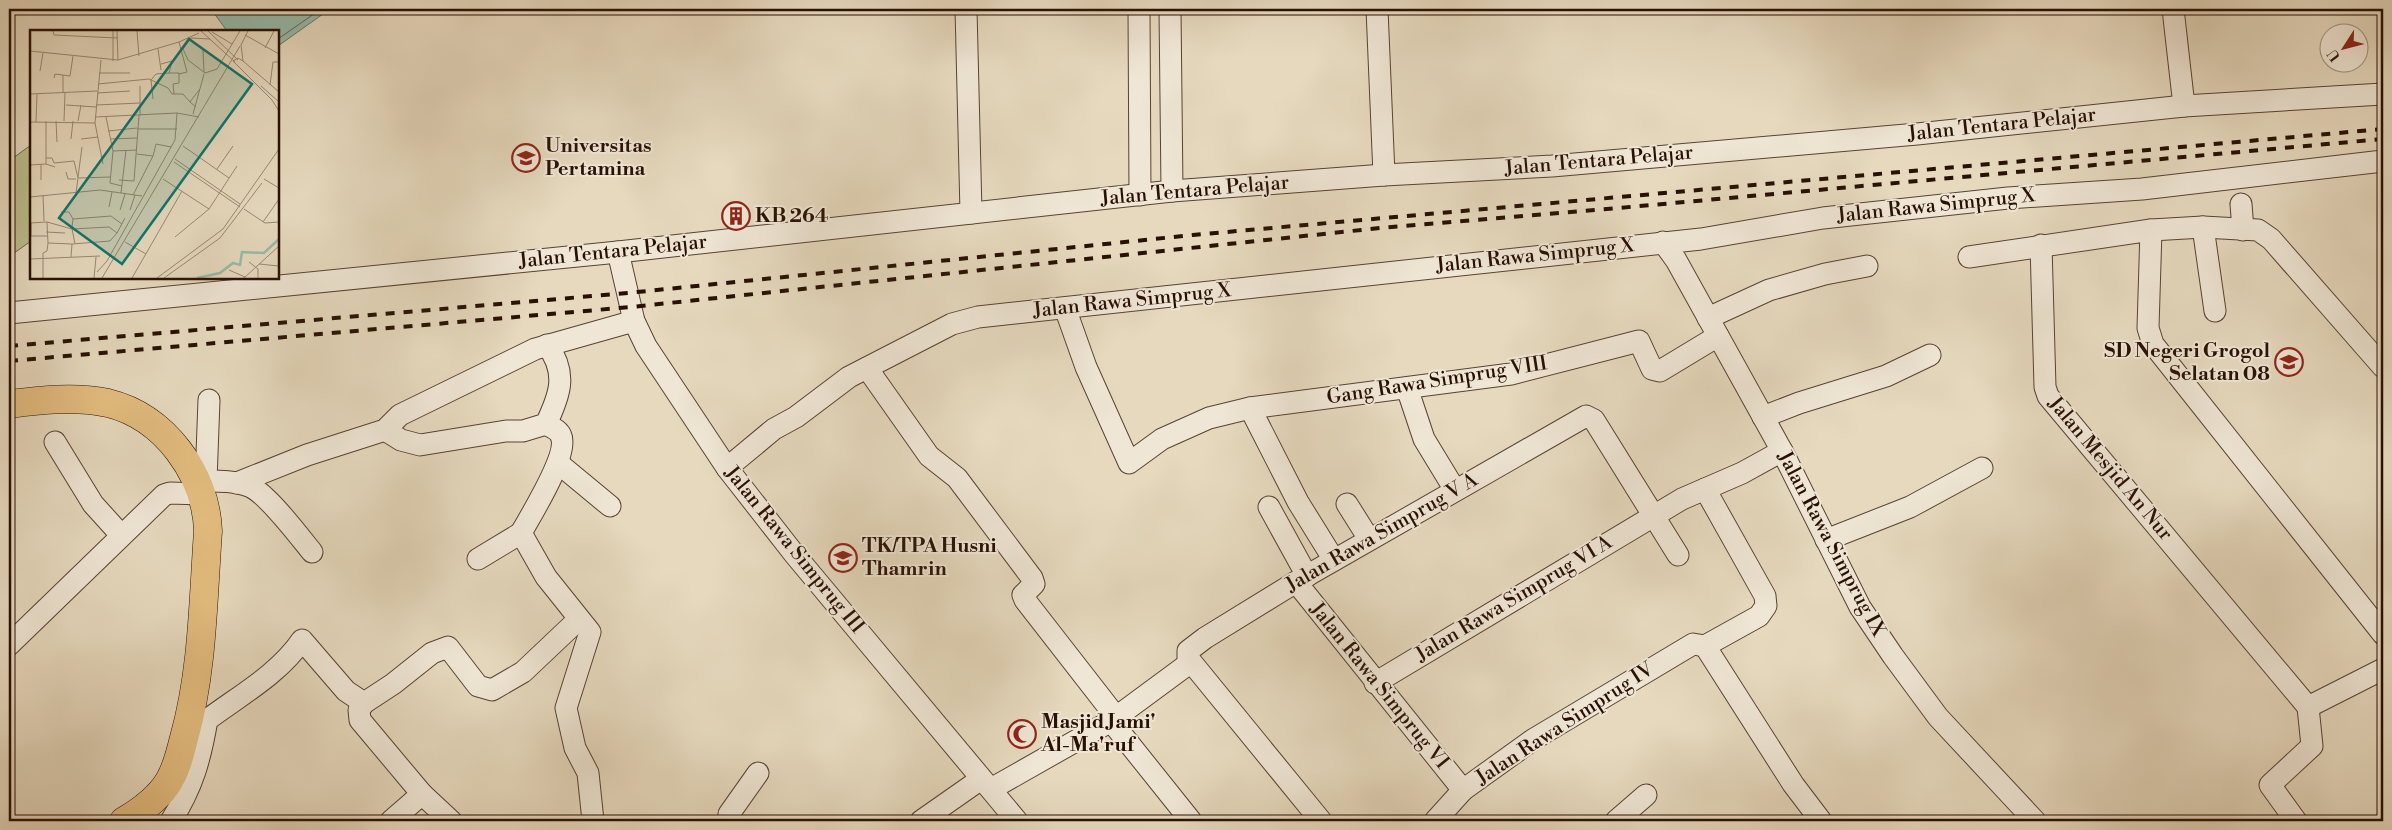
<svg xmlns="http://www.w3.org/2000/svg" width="2392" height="830" font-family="'Libre Bodoni',serif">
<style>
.green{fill:#bbbe8d;stroke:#726749}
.water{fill:#97bbab;stroke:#6b7769}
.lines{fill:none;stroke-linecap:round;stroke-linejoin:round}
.shore{stroke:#606658;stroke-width:1}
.minor-casing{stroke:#584233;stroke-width:23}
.highway-casing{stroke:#281005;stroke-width:29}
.minor{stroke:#efe6d5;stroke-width:21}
.highway{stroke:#e3bc7f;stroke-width:28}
.rail{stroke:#281005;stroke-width:4;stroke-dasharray:9 9;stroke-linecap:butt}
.labels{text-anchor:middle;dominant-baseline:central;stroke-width:4;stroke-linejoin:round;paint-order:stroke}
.street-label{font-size:20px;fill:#281005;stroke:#efe6d5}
.poi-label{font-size:20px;font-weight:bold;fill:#281005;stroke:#efe6d5;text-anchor:start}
.inset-river{fill:none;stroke:#97bbab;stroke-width:2.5}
.inset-road{fill:none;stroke:#9a8974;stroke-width:1}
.view{fill:#0f766e;fill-opacity:0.15;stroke:#0f766e;stroke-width:2.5}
.inset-edge{fill:none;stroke:#281005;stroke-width:2.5}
</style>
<rect width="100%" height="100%" fill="#e6d9be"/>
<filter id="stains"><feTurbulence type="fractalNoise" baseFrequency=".004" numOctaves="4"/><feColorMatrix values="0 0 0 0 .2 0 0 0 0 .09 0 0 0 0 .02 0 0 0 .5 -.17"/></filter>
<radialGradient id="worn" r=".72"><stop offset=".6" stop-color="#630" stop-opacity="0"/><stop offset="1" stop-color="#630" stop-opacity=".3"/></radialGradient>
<path class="green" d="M31 145V241L10 256 9 161Z"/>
<path class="water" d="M211 9H330L278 46V31H227Z"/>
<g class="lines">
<path class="shore" d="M278 39 321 9"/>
<defs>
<g id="minor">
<path d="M966 9 971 213"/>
<path d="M1139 9 1140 195"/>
<path d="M1170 9 1172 191"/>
<path d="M1377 9 1384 175"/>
<path d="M2173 9 2184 106"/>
<path d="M2241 204 2243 230"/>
<path d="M2203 227 2215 311"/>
<path d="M2151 230 2203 227 2258 230 2271 239 2383 367"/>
<path d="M1663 242 1676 260 1782 451 1860 607 1893 656 1938 717 2035 821"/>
<path d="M2041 245 2045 387 2048 396 2308 707 2383 669"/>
<path d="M618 252 634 321 646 346 727 468 795 555 1017 821"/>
<path d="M1969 257 2151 230 2148 328 2153 344 2383 634"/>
<path d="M1065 308 1086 367 1129 463 1162 439 1209 418 1250 408 1511 374 1639 341 1652 369 1660 371 1718 336"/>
<path d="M9 313 618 252 1172 191 1384 175 1552 166 1917 134 2184 106 2383 94"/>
<path d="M1708 318 1769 290 1825 274 1867 266"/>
<path d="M867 368 929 456 957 478 1032 578 1034 584 1023 595 1025 600 1116 717"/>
<path d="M1407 388 1424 439 1455 490"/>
<path d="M1250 408 1298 502 1334 560"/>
<path d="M1763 417 1799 403 1886 376 1930 355"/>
<path d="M546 424C551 427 559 430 561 436 569 454 531 515 521 533L546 577 590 632 566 708 575 748 588 773 593 821"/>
<path d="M385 430 401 440 420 445 506 431H523L546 424C560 395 568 373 547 345"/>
<path d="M55 442 93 504 121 535"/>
<path d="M558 463 610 506"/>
<path d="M727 468 774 429 796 417 849 377 952 324 978 317 1701 239 1823 218 2008 198 2142 189 2383 161"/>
<path d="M197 481C215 481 235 480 251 487 268 495 299 536 312 552"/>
<path d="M206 481 209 400"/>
<path d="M237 483 307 455 385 430 400 415 535 349 634 321"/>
<path d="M1705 489 1765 596 1766 606 1759 616 1705 646"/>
<path d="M1347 504 1369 539"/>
<path d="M1269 507 1307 576"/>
<path d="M1826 540 1910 507 1982 468"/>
<path d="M478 559 521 533"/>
<path d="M1296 582 1463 790"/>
<path d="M9 645 164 495 170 493 202 494"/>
<path d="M1705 646 1793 784 1821 821"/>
<path d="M1375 683 1682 499 1742 473 1782 451"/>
<path d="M1111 721 1191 821"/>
<path d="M991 789 1111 721 1191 662"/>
<path d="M422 794 451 821"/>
<path d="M171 821C193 786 200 760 207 720 239 696 279 674 302 640L346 691 364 703"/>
<path d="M391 821 422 794 360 720 359 710 364 703 393 684 432 653 448 647 478 686 492 690 523 672 579 619"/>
<path d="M731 821 729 814 758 773"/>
<path d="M921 821 981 779"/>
<path d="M1321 821 1188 658V651L1205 638 1296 582 1586 416 1594 420 1678 555"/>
<path d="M1435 821 1463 790 1534 739 1693 644 1705 646"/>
<path d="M1616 821 1646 795"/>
<path d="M2296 821 2270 785 2312 746 2308 707"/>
</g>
<path id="highway" d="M9 404C41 400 76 396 108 403 165 417 206 474 208 531 203 599 203 671 184 738 180 753 177 768 169 781 159 798 141 811 124 821"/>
</defs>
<use href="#minor" class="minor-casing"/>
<use href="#highway" class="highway-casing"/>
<use href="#minor" class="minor"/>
<use href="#highway" class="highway"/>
<g class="rail">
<path d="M9 346 628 293 1193 235 2383 129"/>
<path d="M9 361 631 307 1380 228 1596 210 2383 139"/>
</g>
</g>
<defs>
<symbol id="university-ring" viewBox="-11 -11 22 22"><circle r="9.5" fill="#efe6d5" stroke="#8f2418" stroke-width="1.5"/><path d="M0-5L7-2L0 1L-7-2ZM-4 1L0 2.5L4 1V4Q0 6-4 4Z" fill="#8f2418"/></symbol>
<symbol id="building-ring" viewBox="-11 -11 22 22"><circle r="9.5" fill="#efe6d5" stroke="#8f2418" stroke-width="1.5"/><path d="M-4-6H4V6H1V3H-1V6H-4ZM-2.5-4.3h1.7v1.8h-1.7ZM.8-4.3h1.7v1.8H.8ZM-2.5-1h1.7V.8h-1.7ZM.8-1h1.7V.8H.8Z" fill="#8f2418"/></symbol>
<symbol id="school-ring" viewBox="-11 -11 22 22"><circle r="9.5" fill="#efe6d5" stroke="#8f2418" stroke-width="1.5"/><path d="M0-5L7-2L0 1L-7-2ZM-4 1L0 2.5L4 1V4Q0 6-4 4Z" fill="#8f2418"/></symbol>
<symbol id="mosque-ring" viewBox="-11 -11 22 22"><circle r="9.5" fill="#efe6d5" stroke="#8f2418" stroke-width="1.5"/><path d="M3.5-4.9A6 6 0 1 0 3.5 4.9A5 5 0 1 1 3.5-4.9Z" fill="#8f2418"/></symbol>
</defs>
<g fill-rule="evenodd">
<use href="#university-ring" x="510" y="142" width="32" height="32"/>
<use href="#building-ring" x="720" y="200" width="32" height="32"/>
<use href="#school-ring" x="2273" y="346" width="32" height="32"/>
<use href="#school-ring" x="827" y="542" width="32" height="32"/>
<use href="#mosque-ring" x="1006" y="718" width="32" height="32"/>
</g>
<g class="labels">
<g class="street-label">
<text transform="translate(2002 125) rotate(-6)">Jalan Tentara Pelajar</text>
<text transform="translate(1599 161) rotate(-5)">Jalan Tentara Pelajar</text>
<text transform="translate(1195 191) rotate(-5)">Jalan Tentara Pelajar</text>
<text transform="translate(1936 206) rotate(-6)">Jalan Rawa Simprug X</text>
<text transform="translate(613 252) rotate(-6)">Jalan Tentara Pelajar</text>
<text transform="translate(1535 256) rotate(-6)">Jalan Rawa Simprug X</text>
<text transform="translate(1132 301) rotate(-6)">Jalan Rawa Simprug X</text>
<text transform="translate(1437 381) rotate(-9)">Gang Rawa Simprug VIII</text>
<text transform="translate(2110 469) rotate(50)">Jalan Mesjid An Nur</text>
<text transform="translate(1382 533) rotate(-30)">Jalan Rawa Simprug V A</text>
<text transform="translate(1831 544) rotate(62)">Jalan Rawa Simprug IX</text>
<text transform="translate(794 550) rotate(51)">Jalan Rawa Simprug III</text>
<text transform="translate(1514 599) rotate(-31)">Jalan Rawa Simprug VI A</text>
<text transform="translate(1379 686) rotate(51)">Jalan Rawa Simprug VI</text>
<text transform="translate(1565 724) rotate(-33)">Jalan Rawa Simprug IV</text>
</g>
<g class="poi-label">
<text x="545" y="146">Universitas<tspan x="545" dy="23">Pertamina</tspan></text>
<text x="755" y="216">KB 264</text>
<text x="2270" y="351" text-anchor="end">SD Negeri Grogol<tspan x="2270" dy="23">Selatan 08</tspan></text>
<text x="862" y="546">TK/TPA Husni<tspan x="862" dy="23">Thamrin</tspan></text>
<text x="1041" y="722">Masjid Jami'<tspan x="1041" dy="23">Al-Ma'ruf</tspan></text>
</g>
</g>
<g transform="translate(30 30)">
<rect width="249" height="249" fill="#e6d9be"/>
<path class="inset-river" d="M167 248 190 243 203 233 210 235 212 222 234 223 249 209"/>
<path class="inset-road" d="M23 1 24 5 87 8M83 1V31M87 1 88 30M107 1 109 26M171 1 205 32M178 1 208 30M182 2 202 14M215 5 249 24M180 9 161 8 153 19 158 30 175 43 187 39 210 1M149 12 157 42 149 44M235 18 244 1M128 19 131 40M173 20 174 42M0 21 88 30 149 12 169 3M71 30 65 93 73 134M213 31 211 15 218 1M131 34 142 31 139 43H149V53L143 54 144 64M10 41 13 23M69 43H100M33 45V63M24 48 25 44 40 46 43 26M68 54 119 49 138 58 142 64H153L160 72M240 55 243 32H249M231 56 249 72M249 62 213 31 208 28 203 31 242 70 249 81M67 63 100 61M0 64 67 61M123 69 121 50 126 44 139 43M36 75 66 77M66 75 110 73M166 77 160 72 169 60M163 84 174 44M110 86V56M65 87 147 83 169 87M76 87 83 121 80 153 92 156M16 91V134L25 137M26 91 27 112M34 91 35 63M48 91 51 75M0 92 65 93M6 92 7 64M107 99H147M78 101 107 98M41 109 43 91M51 109 68 107M80 109 107 108M153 116 199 148M83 121 107 120M107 124 123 126M16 128H22L24 133 44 131 48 148M145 129 210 174M144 132 210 177M11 134V150M0 135 16 134M187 139 203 116M36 142 38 149H46M48 147 52 117M133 149 179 179M234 149 249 158M89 150 104 151 109 86M46 163 48 148 80 147M91 163 96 120M13 165 14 191M103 165 123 126 126 114 141 117M0 167 70 160 112 166M79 177 82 162M214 179 235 193 249 192M90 180 95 164M100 180 105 165M31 182H39L43 189M233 192 249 169M0 193 17 192 42 199 79 197 87 203 95 188M1 193V206H18M42 197 43 189 81 186 92 194M42 199 45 214M16 202 35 203M145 207 179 179 207 136M95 212 116 224M18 213 42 214 41 227M42 214 80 211 87 203M0 229 70 226M219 232 228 239V248M229 234 249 236M199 240 215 247M67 242 77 231 145 110 147 83M13 248V223L17 221 18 213 17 192M64 248 66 227M72 248 210 16M102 248 152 161M127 248 193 199 249 119M134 248 190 208 232 153M214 248 249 216"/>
<path class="view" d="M159 9 222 54 92 234 29 188Z"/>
<rect width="249" height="249" class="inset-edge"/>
</g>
<rect width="2392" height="830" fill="none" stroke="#e6d9be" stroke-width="30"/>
<rect x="10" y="10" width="2372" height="810" fill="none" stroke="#281005" stroke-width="2.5"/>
<rect x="15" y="15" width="2362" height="800" fill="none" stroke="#281005"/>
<g transform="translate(2344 48) rotate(234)"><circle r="24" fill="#efe6d5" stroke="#9f9082"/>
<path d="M0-4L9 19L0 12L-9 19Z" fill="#8f2418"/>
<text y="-8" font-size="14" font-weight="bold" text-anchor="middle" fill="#281005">U</text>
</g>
<rect width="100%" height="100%" filter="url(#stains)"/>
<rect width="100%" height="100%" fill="url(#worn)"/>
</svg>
